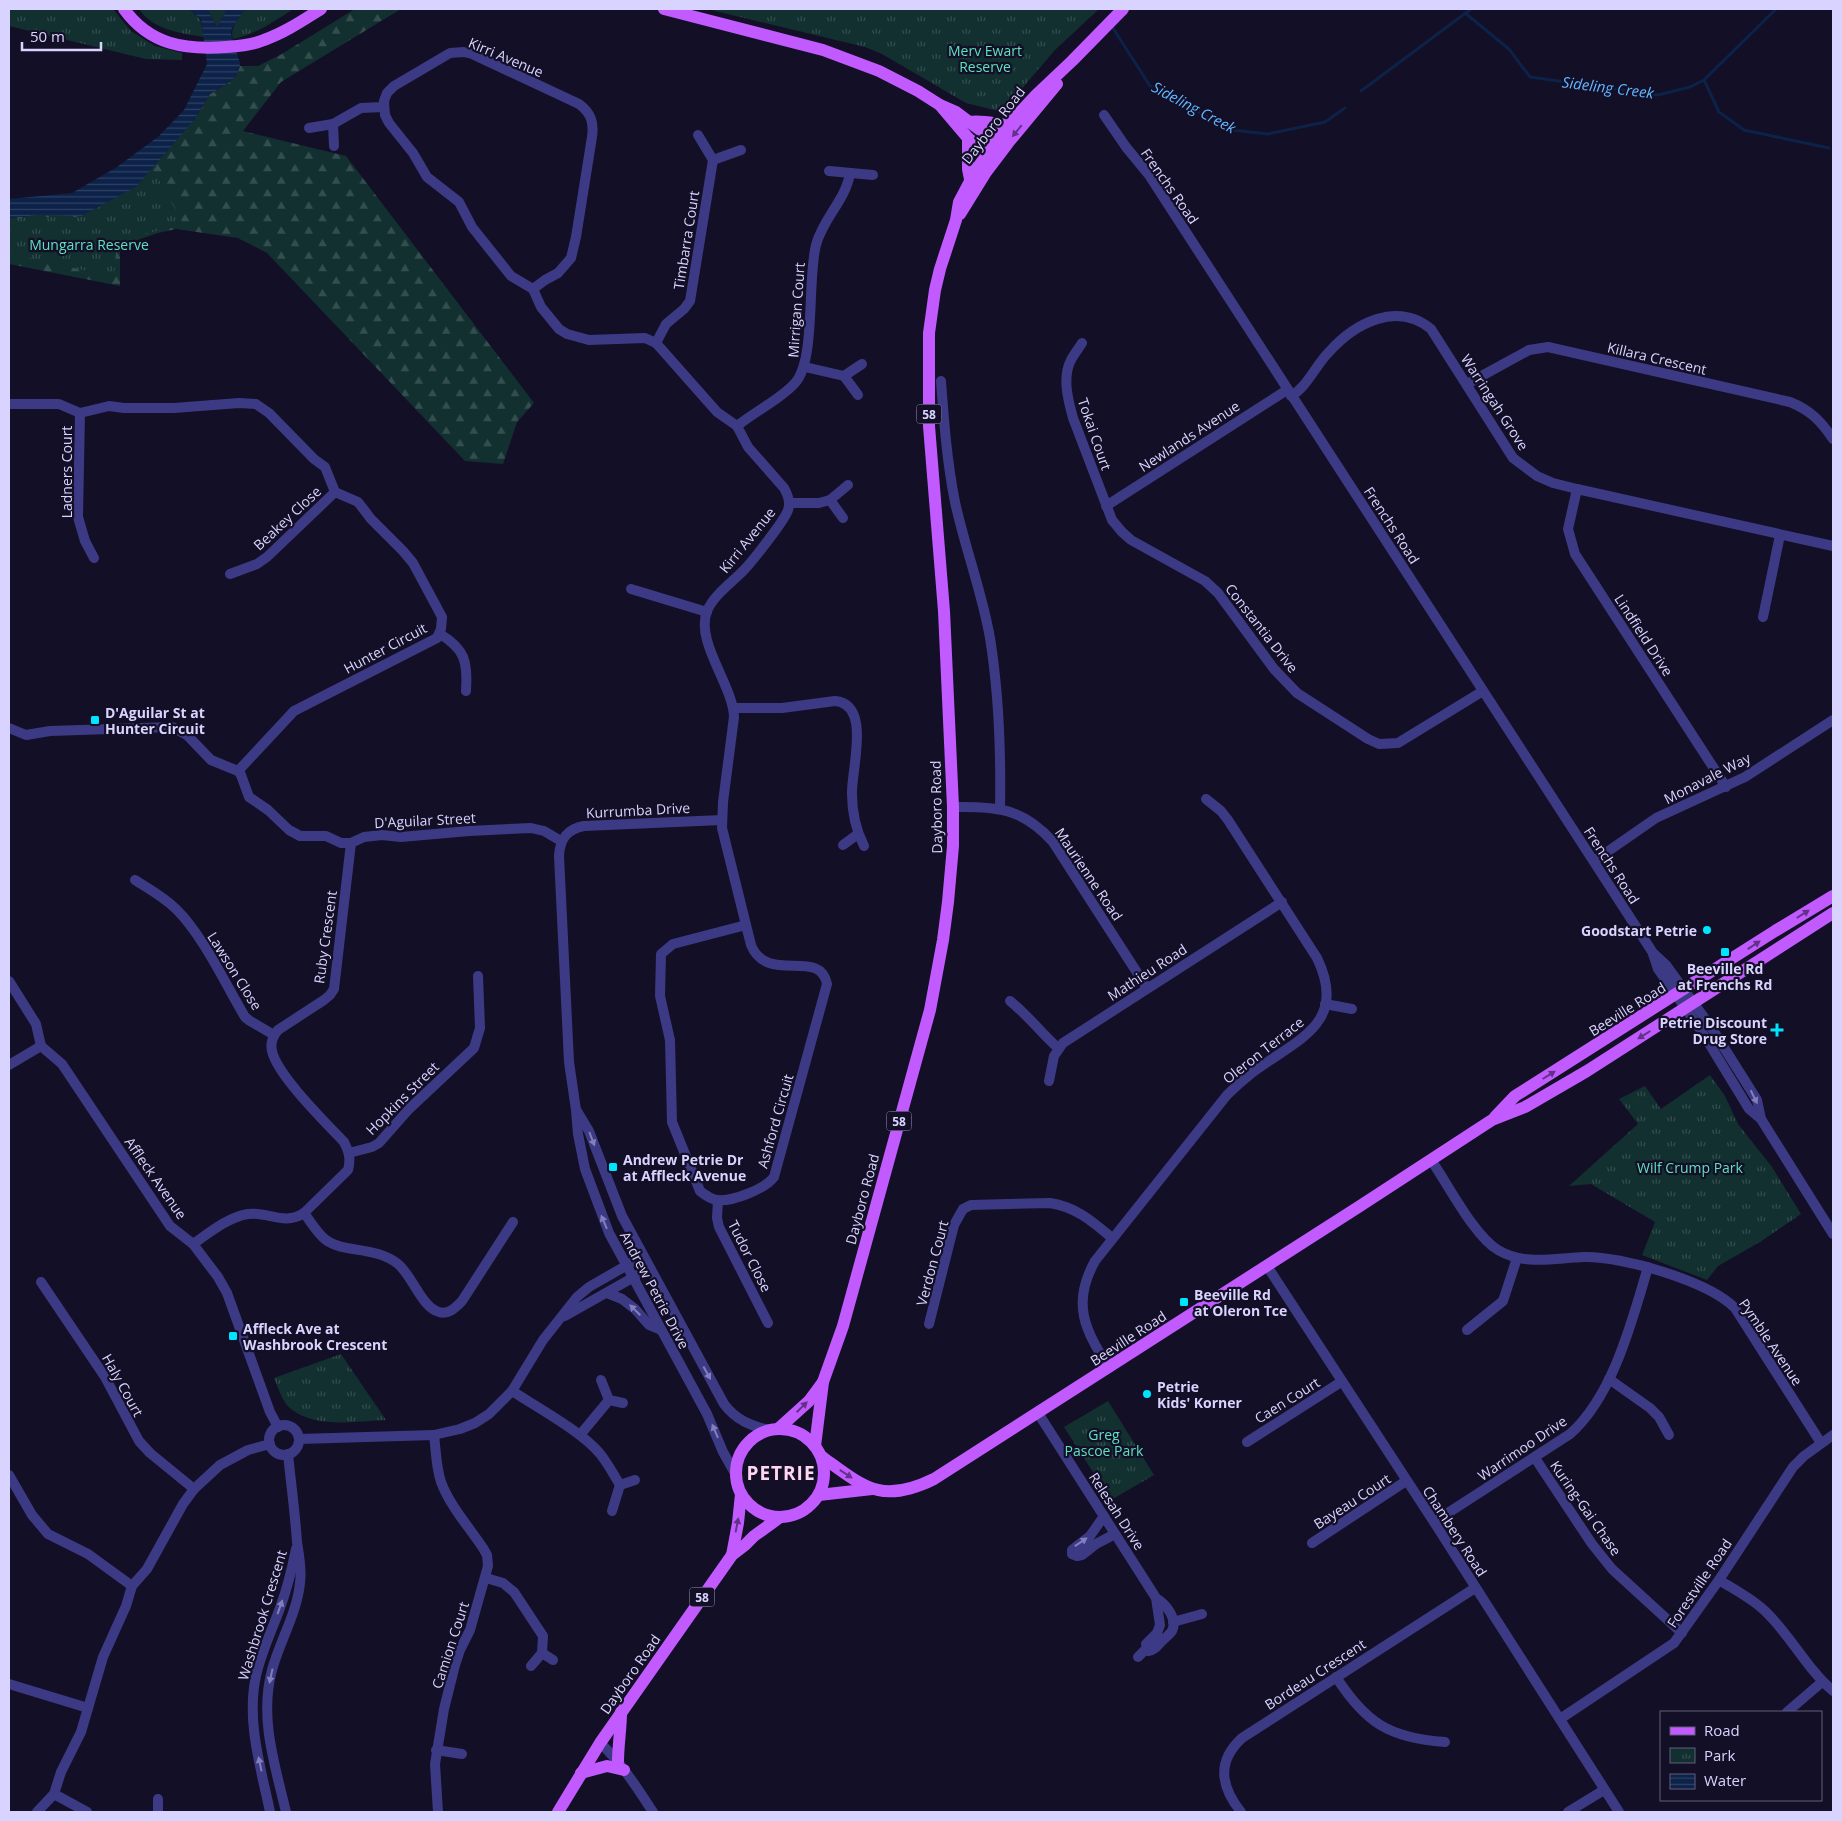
<svg xmlns="http://www.w3.org/2000/svg" width="1842" height="1821" font-family="'Open Sans',sans-serif">
<style>
.forest{fill:url(#forest-firs)}
.park{fill:url(#park-tufts)}
.water{fill:url(#water-rules)}
.lines{fill:none;stroke-linecap:round;stroke-linejoin:round}
.stream{stroke:#0c2248;stroke-width:3}
.minor{stroke:#3d3a85;stroke-width:10}
.major{stroke:#c25bff;stroke-width:12}
.oneway{fill:#623188}
.oneway2{fill:#837fbc}
.poi-dot{fill:#00e5ff;stroke:#130f26;stroke-width:2}
.labels{text-anchor:middle;dominant-baseline:central;stroke-width:4.5;stroke-linejoin:round;paint-order:stroke}
.shield{fill:#130f26;stroke:#9e99be;stroke-width:1}
.shield-label{font-size:12px;font-weight:bold;fill:#d9d4ff}
.park-label{font-size:14px;fill:#5fe0c0;stroke:#130f26}
.street-label{font-size:14px;fill:#d9d4ff;stroke:#130f26}
.poi-label{font-size:14px;font-weight:bold;fill:#d9d4ff;stroke:#130f26;text-anchor:start}
.water-label{font-size:15px;font-style:italic;fill:#62b6ff;stroke:#130f26}
.district-label{font-size:19px;font-weight:bold;letter-spacing:1px;fill:#ffd6f0;stroke:#130f26}
</style>
<defs>
<pattern id="forest-firs" width="22" height="20" patternUnits="userSpaceOnUse" patternTransform="scale(1.25)"><rect width="22" height="20" fill="#12302f"/><path d="M5 1l3.5 6h-7zM16 11l3.5 6h-7z" fill="#344d4e"/></pattern>
<pattern id="park-tufts" width="24" height="20" patternUnits="userSpaceOnUse" patternTransform="scale(1.25)"><rect width="24" height="20" fill="#12302f"/><path d="M3 7l-1-3M5 7V3M7 7l1-3M15 17l-1-3M17 17v-4M19 17l1-3" fill="none" stroke="#344d4e"/></pattern>
<pattern id="water-rules" width="6" height="5" patternUnits="userSpaceOnUse" patternTransform="scale(1.25)"><rect width="6" height="5" fill="#0c2248"/><path d="M0 2.5h6" fill="none" stroke="#2f4163"/></pattern>
</defs>
<rect width="100%" height="100%" fill="#130f26"/>
<path class="forest" d="M355 9H401L281 82 243 131 346 156 534 403 517 422 503 464 465 461 267 253 238 238 176 229 158 233 120 246V286L9 264V218L38 215 81 216 194 120 210 94 227 84 236 76 240 66H258L280 55Z"/>
<g class="park">
<path d="M9 9H113L131 31 155 46 182 53V60L146 59 9 26Z"/>
<path d="M139 9H189L200 19 204 37C180 33 153 30 139 9Z"/>
<path d="M207 9H227L217 27Z"/>
<path d="M245 9H293C274 22 256 34 233 39 229 28 239 18 245 9Z"/>
<path d="M707 9H1099L1055 50 1002 112 966 103 882 54 865 47Z"/>
<path d="M154 171 184 225 117 240 114 277 16 255 9 260V220L30 217H84Z"/>
<path d="M1710 1075 1725 1096 1738 1124 1772 1167 1801 1214 1760 1242 1718 1266 1707 1280 1642 1255 1655 1222 1591 1184 1569 1186 1638 1124 1619 1099 1645 1086 1661 1109Z"/>
<path d="M341 1354 386 1420C356 1421 317 1429 291 1409 282 1402 278 1387 274 1378Z"/>
<path d="M1108 1401 1154 1475 1111 1500 1064 1427Z"/>
</g>
<path class="water" d="M189 9H207L217 27 227 9H245L232 28 231 34 240 63V66L236 76 227 84 210 94 194 120 136 187 81 216 38 215 9 218V199L72 193 117 167 159 136 184 110 207 64 201 19Z"/>
<g class="lines">
<g class="stream">
<path d="M1465 13 1509 49 1530 77 1658 95 1690 87 1704 80 1776 9"/>
<path d="M1111 25 1150 86 1232 130 1268 134 1325 122 1345 108"/>
<path d="M1704 80 1719 112 1744 130 1829 148"/>
<path d="M1361 91 1471 9"/>
</g>
<g class="minor">
<path d="M1104 115 1126 147 1149 175 1653 953 1666 965 1711 1027 1757 1100 1761 1119"/>
<path d="M333 124 361 108 383 107"/>
<path d="M309 128 333 124 334 146"/>
<path d="M698 135 713 160 741 150"/>
<path d="M829 171 873 175"/>
<path d="M533 289 545 280 558 273 571 258 576 237 592 137C594 122 591 113 579 104L472 54 464 52 450 53 394 86 387 93 384 101 385 115 389 123 413 153 427 177 459 202 472 227 511 276 533 289 541 307 559 329 567 334 589 340 645 338 656 343 717 412 737 426 748 447 784 488C788 495 791 502 788 510 785 520 751 563 743 571 730 584 714 595 707 611 695 642 733 685 734 717L723 802 722 828 751 945C767 985 820 947 827 984L774 1177C765 1189 732 1202 717 1200 710 1199 705 1195 700 1191L672 1122 670 1040 660 996 661 954 673 944 746 925"/>
<path d="M656 343 666 324 684 309 690 301 713 160"/>
<path d="M1082 343C1079 348 1074 354 1071 360 1062 377 1068 400 1073 418L1112 520 1122 532 1131 540 1205 581 1218 593 1274 669 1297 693 1368 739 1379 744 1398 743 1483 691"/>
<path d="M805 367 844 376"/>
<path d="M941 381C944 422 947 462 955 502 965 548 982 592 990 638 999 694 1001 753 1000 809"/>
<path d="M1467 384 1529 350 1548 347 1790 402C1810 410 1821 421 1833 439"/>
<path d="M858 395 844 376 862 364"/>
<path d="M1291 396C1308 386 1315 366 1329 352 1355 323 1397 301 1431 329L1513 458 1537 476 1553 483 1577 489 1833 546"/>
<path d="M9 404H59L80 413 109 406 124 408H174L239 403 256 404 269 413 314 459 325 467 335 492 358 502 371 519 403 551 413 563 442 617 441 629 437 638 294 711 238 771"/>
<path d="M80 413 78 517 85 541 94 558"/>
<path d="M737 426C754 412 781 399 795 383 816 360 807 280 816 245 823 218 846 200 850 173"/>
<path d="M1577 489 1568 529 1575 554 1726 787"/>
<path d="M789 503H819L830 500"/>
<path d="M1106 506 1287 390"/>
<path d="M843 518 830 500 848 485"/>
<path d="M230 574 257 564 267 557 335 492"/>
<path d="M631 589 707 612"/>
<path d="M1763 617 1780 535"/>
<path d="M440 634C465 649 468 662 466 691"/>
<path d="M734 708H782L835 701C872 704 851 770 852 794 852 812 856 830 864 846"/>
<path d="M9 728 26 735 50 731 172 727 187 735 211 760 238 771 241 775 249 797 268 810 289 830 300 836H326L341 843H351L364 837 382 835 401 837 469 831 531 828 544 831 561 841"/>
<path d="M953 807C996 806 1023 808 1053 842L1147 988"/>
<path d="M722 820 584 826C567 829 560 839 559 856L569 1062 576 1110 578 1134 585 1169 609 1233 707 1414 723 1452 736 1475"/>
<path d="M843 845 858 834"/>
<path d="M1594 861 1656 818 1745 777 1833 720"/>
<path d="M135 880C149 889 164 897 176 909 202 934 226 985 245 1017L250 1021 274 1035"/>
<path d="M1653 954 1658 969 1702 1032 1749 1109 1761 1119 1833 1234"/>
<path d="M9 981 36 1024 41 1046 62 1064 170 1226 193 1244 218 1277 227 1293 270 1412 278 1427"/>
<path d="M1010 1001C1028 1015 1041 1033 1058 1048"/>
<path d="M1325 1004 1352 1009"/>
<path d="M9 1065 41 1046"/>
<path d="M1049 1081 1054 1056 1063 1043 1282 902"/>
<path d="M577 1111 589 1131 622 1216 724 1404C736 1420 751 1426 769 1430"/>
<path d="M349 1153 372 1147 379 1143 409 1109 474 1048 480 1028 478 976"/>
<path d="M1431 1160C1448 1184 1474 1236 1498 1250 1525 1266 1554 1258 1584 1257 1622 1256 1708 1281 1735 1308L1821 1443"/>
<path d="M718 1200 717 1218 719 1227 768 1323"/>
<path d="M304 1213C311 1222 317 1233 326 1240 343 1253 376 1246 398 1264 412 1275 422 1308 439 1312 449 1315 456 1307 462 1301L513 1222"/>
<path d="M193 1244C209 1233 228 1217 248 1214 268 1211 284 1226 304 1213L348 1170C351 1159 349 1152 344 1142 326 1123 277 1075 272 1051 270 1043 273 1036 278 1030L324 1000 330 995 334 989 351 843"/>
<path d="M1267 1266 1434 1522 1619 1812"/>
<path d="M41 1282 105 1377 139 1441 150 1453 194 1489"/>
<path d="M607 1293 622 1299 635 1309 649 1325 661 1330"/>
<path d="M565 1316 650 1268"/>
<path d="M929 1324 954 1225 963 1209 971 1205 1050 1203C1076 1207 1092 1221 1112 1238"/>
<path d="M1467 1330 1503 1301 1517 1258"/>
<path d="M1109 1368C1085 1330 1071 1304 1095 1261L1227 1095C1235 1087 1244 1079 1253 1072 1296 1040 1349 1024 1317 958L1228 820 1221 811 1206 799"/>
<path d="M1609 1379 1650 1408 1659 1417 1669 1435"/>
<path d="M601 1380 609 1400 623 1403"/>
<path d="M512 1391C537 1407 584 1433 601 1455 608 1464 614 1475 620 1485"/>
<path d="M1038 1413 1156 1598 1160 1625 1157 1633 1146 1644 1148 1651C1154 1650 1157 1647 1161 1642 1164 1639 1169 1635 1172 1631 1178 1619 1166 1604 1156 1598"/>
<circle cx="284" cy="1440" r="15"/>
<path d="M434 1435C436 1451 436 1467 441 1482 450 1506 469 1527 483 1548L487 1555 488 1566 470 1630 460 1650 455 1665 444 1709 435 1764 438 1812"/>
<path d="M580 1435 609 1400"/>
<path d="M299 1439 434 1435 460 1429 475 1423 489 1414 512 1391 543 1340 577 1297 589 1287 643 1256"/>
<path d="M1247 1442 1341 1382"/>
<path d="M1535 1458 1592 1544 1612 1569 1682 1633"/>
<path d="M9 1475 32 1515 48 1534 88 1554 132 1586"/>
<path d="M612 1511 620 1485 635 1480"/>
<path d="M1104 1516 1090 1536 1072 1550V1554L1077 1556 1082 1555 1096 1544 1115 1534"/>
<path d="M1434 1522 1570 1434C1613 1396 1632 1321 1648 1267"/>
<path d="M1312 1543 1406 1481"/>
<path d="M486 1578 503 1583 514 1592 543 1636 542 1653"/>
<path d="M1719 1580C1735 1590 1753 1599 1766 1612 1791 1636 1807 1669 1833 1691"/>
<path d="M1173 1622 1202 1614"/>
<path d="M1138 1657 1146 1649"/>
<path d="M531 1666 542 1653 553 1660"/>
<path d="M1336 1677C1366 1723 1389 1738 1445 1742"/>
<path d="M9 1684 88 1708"/>
<path d="M1787 1712 1822 1682"/>
<path d="M1560 1719 1674 1643 1719 1580 1793 1467 1804 1456 1833 1435"/>
<path d="M600 1743C622 1763 637 1788 653 1812"/>
<path d="M436 1750 462 1754"/>
<path d="M54 1794 87 1812"/>
<path d="M37 1812 54 1794 61 1772 81 1732 103 1657 126 1606 132 1586 147 1569 183 1504 194 1489 220 1465 248 1450 270 1444"/>
<path d="M158 1812V1799"/>
<path d="M270 1812C261 1768 246 1721 256 1676 261 1653 272 1630 280 1608 287 1589 292 1569 296 1549"/>
<path d="M286 1812C275 1765 259 1718 272 1670 280 1641 297 1613 300 1583 302 1568 299 1556 297 1542 295 1512 291 1484 288 1454"/>
<path d="M1241 1812C1221 1787 1216 1762 1242 1738L1475 1588"/>
<path d="M1568 1812 1604 1790"/>
</g>
<g class="major">
<path d="M124 9C150 45 185 50 226 47 239 46 252 45 264 40 284 33 302 21 321 9"/>
<path d="M664 9 823 50 879 71 918 91 940 105 956 112 1004 148"/>
<path d="M940 105 968 138 993 157"/>
<path d="M969 122C983 120 995 124 1008 125"/>
<path d="M968 138V169L970 179"/>
<path d="M960 214 986 172 1008 143 1057 84"/>
<path d="M1495 1117 1515 1096 1775 931 1833 896"/>
<circle cx="780" cy="1473" r="44"/>
<path d="M778 1429 809 1401 823 1382"/>
<path d="M815 1446 823 1382 843 1326 930 1010 943 940 948 902 953 846V807L944 611 929 426V333L935 290 940 269 956 220 959 202 976 170 1008 125 1036 95 1072 61 1123 9"/>
<path d="M821 1456C864 1487 881 1505 934 1479L1360 1206 1492 1120 1525 1107 1587 1071 1833 913"/>
<path d="M819 1495 872 1489"/>
<path d="M732 1555 738 1523 741 1494"/>
<path d="M618 1762C618 1745 621 1729 621 1712"/>
<path d="M581 1773 607 1766 624 1770"/>
<path d="M558 1812 600 1743 732 1555 745 1545 754 1536 779 1518"/>
</g>
</g>
<defs><path id="oneway-solid" d="M-6-.8H1V-3.2L6.5 0L1 3.2V.8H-6Z" transform="scale(1.25)"/></defs>
<g class="oneway">
<use href="#oneway-solid" transform="translate(1017 131) rotate(129)"/>
<use href="#oneway-solid" transform="translate(1803 914) rotate(-32)"/>
<use href="#oneway-solid" transform="translate(1754 945) rotate(-33)"/>
<use href="#oneway-solid" transform="translate(1644 1035) rotate(148)"/>
<use href="#oneway-solid" transform="translate(1549 1075) rotate(-32)"/>
<use href="#oneway-solid" transform="translate(802 1407) rotate(-44)"/>
<use href="#oneway-solid" transform="translate(846 1474) rotate(33)"/>
<use href="#oneway-solid" transform="translate(737 1525) rotate(-79)"/>
</g>
<g class="oneway2">
<use href="#oneway-solid" transform="translate(1754 1097) rotate(64)"/>
<use href="#oneway-solid" transform="translate(592 1139) rotate(69)"/>
<use href="#oneway-solid" transform="translate(604 1222) rotate(-113)"/>
<use href="#oneway-solid" transform="translate(635 1310) rotate(-136)"/>
<use href="#oneway-solid" transform="translate(707 1373) rotate(61)"/>
<use href="#oneway-solid" transform="translate(715 1431) rotate(-113)"/>
<use href="#oneway-solid" transform="translate(1081 1542) rotate(-34)"/>
<use href="#oneway-solid" transform="translate(280 1607) rotate(-70)"/>
<use href="#oneway-solid" transform="translate(271 1676) rotate(102)"/>
<use href="#oneway-solid" transform="translate(260 1764) rotate(-102)"/>
</g>
<g class="poi-dot">
<rect x="90" y="715" width="10" height="10" rx="2.5"/>
<circle cx="1707" cy="930" r="5"/>
<rect x="1720" y="947" width="10" height="10" rx="2.5"/>
<path d="M1774.5 1022.5h5v5h5v5h-5v5h-5v-5h-5v-5h5z"/>
<rect x="608" y="1162" width="10" height="10" rx="2.5"/>
<rect x="1179" y="1297" width="10" height="10" rx="2.5"/>
<rect x="228" y="1331" width="10" height="10" rx="2.5"/>
<circle cx="1147" cy="1394" r="5"/>
</g>
<g class="labels">
<g class="shield">
<rect x="916.5" y="404.5" width="25" height="19" rx="4"/>
<rect x="886.5" y="1111.5" width="25" height="19" rx="4"/>
<rect x="689.5" y="1587.5" width="25" height="19" rx="4"/>
</g>
<g class="shield-label">
<text x="929" y="414">58</text>
<text x="899" y="1121">58</text>
<text x="702" y="1597">58</text>
</g>
<g class="park-label">
<text x="985" y="50">Merv Ewart<tspan x="985" dy="16">Reserve</tspan></text>
<text x="89" y="244">Mungarra Reserve</text>
<text x="1690" y="1167">Wilf Crump Park</text>
<text x="1104" y="1434">Greg<tspan x="1104" dy="16">Pascoe Park</tspan></text>
</g>
<g class="street-label">
<text transform="translate(506 57) rotate(23)">Kirri Avenue</text>
<text transform="translate(993 125) rotate(-52)">Dayboro Road</text>
<text transform="translate(1170 186) rotate(55)">Frenchs Road</text>
<text transform="translate(686 240) rotate(-81)">Timbarra Court</text>
<text transform="translate(796 310) rotate(-86)">Mirrigan Court</text>
<text transform="translate(1657 358) rotate(13)">Killara Crescent</text>
<text transform="translate(1495 402) rotate(57)">Warringah Grove</text>
<text transform="translate(1095 434) rotate(71)">Tokai Court</text>
<text transform="translate(1189 436) rotate(-33)">Newlands Avenue</text>
<text transform="translate(66 472) rotate(-90)">Ladners Court</text>
<text transform="translate(287 518) rotate(-43)">Beakey Close</text>
<text transform="translate(1392 525) rotate(57)">Frenchs Road</text>
<text transform="translate(747 540) rotate(-51)">Kirri Avenue</text>
<text transform="translate(1262 628) rotate(52)">Constantia Drive</text>
<text transform="translate(1644 635) rotate(57)">Lindfield Drive</text>
<text transform="translate(385 648) rotate(-28)">Hunter Circuit</text>
<text transform="translate(1707 778) rotate(-27)">Monavale Way</text>
<text transform="translate(936 807) rotate(-91)">Dayboro Road</text>
<text transform="translate(638 810) rotate(-3)">Kurrumba Drive</text>
<text transform="translate(425 820) rotate(-3)">D'Aguilar Street</text>
<text transform="translate(1612 865) rotate(57)">Frenchs Road</text>
<text transform="translate(1089 874) rotate(56)">Maurienne Road</text>
<text transform="translate(325 937) rotate(-82)">Ruby Crescent</text>
<text transform="translate(235 971) rotate(58)">Lawson Close</text>
<text transform="translate(1147 972) rotate(-33)">Mathieu Road</text>
<text transform="translate(1627 1009) rotate(-32)">Beeville Road</text>
<text transform="translate(1263 1050) rotate(-38)">Oleron Terrace</text>
<text transform="translate(402 1098) rotate(-45)">Hopkins Street</text>
<text transform="translate(775 1121) rotate(-74)">Ashford Circuit</text>
<text transform="translate(156 1178) rotate(55)">Affleck Avenue</text>
<text transform="translate(862 1199) rotate(-75)">Dayboro Road</text>
<text transform="translate(750 1256) rotate(63)">Tudor Close</text>
<text transform="translate(932 1263) rotate(-75)">Verdon Court</text>
<text transform="translate(655 1290) rotate(62)">Andrew Petrie Drive</text>
<text transform="translate(1128 1338) rotate(-33)">Beeville Road</text>
<text transform="translate(1771 1342) rotate(56)">Pymble Avenue</text>
<text transform="translate(123 1385) rotate(61)">Haly Court</text>
<text transform="translate(1287 1400) rotate(-32)">Caen Court</text>
<text transform="translate(1522 1448) rotate(-34)">Warrimoo Drive</text>
<text transform="translate(1352 1501) rotate(-33)">Bayeau Court</text>
<text transform="translate(1586 1508) rotate(55)">Kuring-Gai Chase</text>
<text transform="translate(1117 1511) rotate(57)">Relesah Drive</text>
<text transform="translate(1455 1531) rotate(57)">Chambery Road</text>
<text transform="translate(1699 1583) rotate(-56)">Forestville Road</text>
<text transform="translate(262 1615) rotate(-73)">Washbrook Crescent</text>
<text transform="translate(450 1645) rotate(-72)">Camion Court</text>
<text transform="translate(630 1674) rotate(-55)">Dayboro Road</text>
<text transform="translate(1315 1674) rotate(-33)">Bordeau Crescent</text>
</g>
<g class="poi-label">
<text x="105" y="712">D'Aguilar St at<tspan x="105" dy="16">Hunter Circuit</tspan></text>
<text x="1697" y="930" text-anchor="end">Goodstart Petrie</text>
<text x="1725" y="968" text-anchor="middle">Beeville Rd<tspan x="1725" dy="16">at Frenchs Rd</tspan></text>
<text x="1767" y="1022" text-anchor="end">Petrie Discount<tspan x="1767" dy="16">Drug Store</tspan></text>
<text x="623" y="1159">Andrew Petrie Dr<tspan x="623" dy="16">at Affleck Avenue</tspan></text>
<text x="1194" y="1294">Beeville Rd<tspan x="1194" dy="16">at Oleron Tce</tspan></text>
<text x="243" y="1328">Affleck Ave at<tspan x="243" dy="16">Washbrook Crescent</tspan></text>
<text x="1157" y="1386">Petrie<tspan x="1157" dy="16">Kids' Korner</tspan></text>
</g>
<g class="water-label">
<text transform="translate(1608 87) rotate(7)">Sideling Creek</text>
<text transform="translate(1194 107) rotate(28)">Sideling Creek</text>
</g>
<g class="district-label">
<text x="781" y="1473">PETRIE</text>
</g>
</g>
<rect width="1842" height="1821" fill="none" stroke="#d9d4ff" stroke-width="20"/>
<rect x="1660" y="1711" width="162" height="90" fill="#130f26" stroke="#625e7d"/>
<rect x="1670" y="1727" width="25" height="8" fill="#c25bff" stroke="#625e7d"/>
<text x="1704" y="1736" font-size="15" fill="#d9d4ff">Road</text>
<rect x="1670" y="1748" width="25" height="15" fill="url(#park-tufts)" stroke="#625e7d"/>
<text x="1704" y="1761" font-size="15" fill="#d9d4ff">Park</text>
<rect x="1670" y="1774" width="25" height="15" fill="url(#water-rules)" stroke="#625e7d"/>
<text x="1704" y="1786" font-size="15" fill="#d9d4ff">Water</text>
<path d="M22 42v8h79v-8" fill="none" stroke="#d9d4ff" stroke-width="2.5"/>
<text x="30" y="42" font-size="15" fill="#d9d4ff" stroke="#130f26" stroke-width="4" paint-order="stroke">50 m</text>
</svg>
